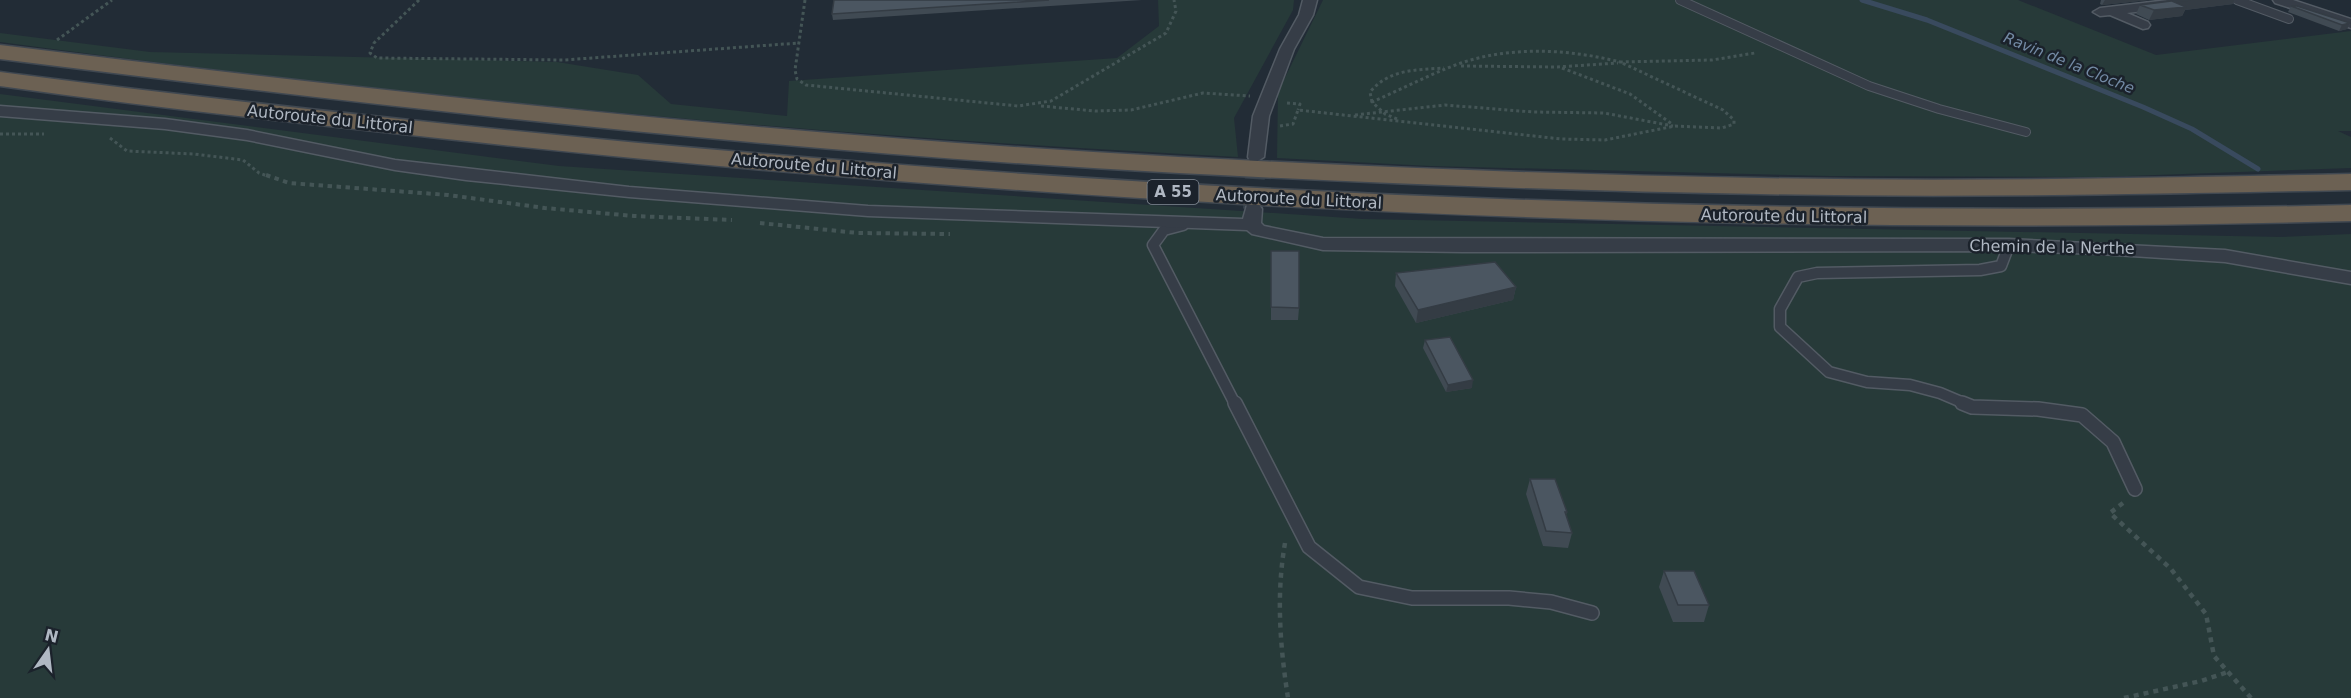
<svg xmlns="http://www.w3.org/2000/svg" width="2351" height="698" font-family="'DejaVu Sans',sans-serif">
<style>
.green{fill:#273a39}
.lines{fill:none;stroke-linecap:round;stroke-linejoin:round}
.stream{stroke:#394a5e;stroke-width:5}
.minor-tunnel-far1{stroke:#37414b;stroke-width:15;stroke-dasharray:15 8;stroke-linecap:butt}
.minor-tunnel{stroke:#37414b;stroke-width:20;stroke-dasharray:20 10;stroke-linecap:butt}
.service-far2-casing{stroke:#535b64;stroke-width:10}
.service-far1-casing{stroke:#535b64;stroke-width:13}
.service-casing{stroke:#535b64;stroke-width:16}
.minor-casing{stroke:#535b64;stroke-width:3}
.motorway-casing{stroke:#404851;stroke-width:3}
.path-far2{stroke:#445556;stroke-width:3;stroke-dasharray:3 3;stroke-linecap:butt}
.path-far1{stroke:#445556;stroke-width:4;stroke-dasharray:4.5 4.5;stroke-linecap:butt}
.path{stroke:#445556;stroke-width:4.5;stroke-dasharray:5 5;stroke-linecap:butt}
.service-far2{stroke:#363d47;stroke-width:8}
.service-far1{stroke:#363d47;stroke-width:10}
.service{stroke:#363d47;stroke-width:13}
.minor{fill:#363d47;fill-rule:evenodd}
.motorway{fill:#6c6153;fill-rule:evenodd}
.wall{fill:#404a53}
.shaded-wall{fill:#343c44}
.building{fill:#4b5661;stroke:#343c44;stroke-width:1.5}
.labels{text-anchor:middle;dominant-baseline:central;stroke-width:5;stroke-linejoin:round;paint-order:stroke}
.far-water-label{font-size:15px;font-style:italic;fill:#738aa4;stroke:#1b222b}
.shield{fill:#1b222b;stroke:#838b95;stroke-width:1.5}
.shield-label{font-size:15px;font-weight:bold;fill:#b0b8c3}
.street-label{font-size:16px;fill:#b0b8c3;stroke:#1b222b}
</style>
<rect width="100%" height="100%" fill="#222c36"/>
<g class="green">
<path d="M1158 0H1294L1293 10 1234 118 1238 157C824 136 411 98 0 42V33L150 52 557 62 638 75 671 104 787 116 789 81 1117 58 1159 26Z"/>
<path d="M1323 0H2018L2156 55 2351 31V131H2338L2351 137V168L2100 177 1829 176 1430 166 1277 158 1278 92Z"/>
<path d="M0 94 559 166 1363 219 2281 237 2351 234V698H0Z"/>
</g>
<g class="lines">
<path class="stream" d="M1862 0 1927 20 2143 107 2192 129 2258 169"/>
<path class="minor-tunnel-far1" d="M1255 177 1256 157"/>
<path class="minor-tunnel" d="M1253 209 1255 175"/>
<defs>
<g id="service-far2">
<path d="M1680 0 1869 86 1939 109 2026 132"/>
<path d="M2237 0 2289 19"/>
</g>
<g id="service-far1">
<path d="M1183 225 1164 230 1153 245 1235 404"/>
<path d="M1966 404 1940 393 1910 385 1867 382 1829 372 1780 327V309L1798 277 1817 273 1980 270 2001 266 2009 245"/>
</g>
<g id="service">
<path d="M1235 403 1309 547 1359 587 1412 598H1509L1551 602 1592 613"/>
<path d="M1962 403 1972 407 2038 409 2082 415 2113 442 2135 489"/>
</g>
<g id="minor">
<path d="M1303 0H1317L1313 15 1294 49 1269 116 1264 157 1256 162 1250 161 1248 157 1253 116 1280 49 1299 15Z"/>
<path d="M2168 0H2209L2202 4 2127 13 2148 22 2150 25 2148 28 2143 29 2110 15 2100 16 2093 12 2100 8Z"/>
<path d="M2273 0H2293L2351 19V28L2275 3Z"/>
<path d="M0 106 165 119 247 130 395 160 629 187 868 206 1243 219 1247 205H1259L1262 209 1261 223 1264 226 1323 238 2009 239 2225 250 2351 272V284L2225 262 2100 254 2009 251 1463 252 1323 250 1252 234 1247 230 868 216 629 197 466 180 395 170 247 140 165 129 0 116Z"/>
</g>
<g id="motorway">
<path d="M0 45C392 93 785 136 1179 157 1372 167 1565 175 1759 178 1956 182 2154 178 2351 174V190C2154 194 1956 198 1759 194 1565 191 1372 183 1179 173 784 152 392 108 0 59Z"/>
<path d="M0 72C149 92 298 108 447 124 1079 190 1715 220 2351 205V221C1715 238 1079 207 447 139 298 123 149 107 0 86Z"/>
</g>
</defs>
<use href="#service-far2" class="service-far2-casing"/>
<use href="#service-far1" class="service-far1-casing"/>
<use href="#service" class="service-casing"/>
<use href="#minor" class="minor-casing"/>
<use href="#motorway" class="motorway-casing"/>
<g class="path-far2">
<path d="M419 0 374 43 370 53 377 58 564 60 799 43"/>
<path d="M805 0 795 70 797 79 806 85 1018 106 1051 101 1166 33 1176 11 1174 0"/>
<path d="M57 40 112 0"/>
<path d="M1461 66 1557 67 1618 63"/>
<path d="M1562 68 1630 94 1672 124"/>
<path d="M1372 102 1370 92C1389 69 1416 70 1444 68"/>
<path d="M1287 103 1300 104 1298 110"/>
<path d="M1041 106 1095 111 1131 110 1203 93 1250 96"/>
<path d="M1355 115 1445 105 1533 112 1604 113 1673 126"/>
<path d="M1397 119 1385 114 1372 102C1402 89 1430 74 1461 63 1511 46 1569 49 1620 62"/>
<path d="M1280 126 1293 124 1298 110 1561 139 1605 140 1675 126 1722 128 1734 124V120L1723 110 1620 62 1712 60 1755 53"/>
<path d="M0 134H44"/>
<path d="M110 138 127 151 194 154 243 160 259 173 270 177"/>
</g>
<g class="path-far1">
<path d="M266 175 289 183 448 195 545 208 634 216 732 220"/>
<path d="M760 223 858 233 950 234"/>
</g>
<g class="path">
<path d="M2123 503 2110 513 2171 569 2206 614 2214 656 2251 698"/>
<path d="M1285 543C1276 595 1280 646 1288 698"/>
<path d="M2124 698 2201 681 2228 672"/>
</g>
<use href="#service-far2" class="service-far2"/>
<use href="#service-far1" class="service-far1"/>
<use href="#service" class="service"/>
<use href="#minor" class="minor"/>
<use href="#motorway" class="motorway"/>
</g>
<g class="wall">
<path d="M834 0H1142L833 20 832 14Z"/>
<path d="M2101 0H2149L2102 5 2100 4Z"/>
<path d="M2179 0H2235L2233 4 2185 10 2182 16 2149 20 2136 14 2140 5Z"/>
<path d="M2291 6 2350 23 2347 29 2339 31 2288 12Z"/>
<path d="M1271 251 1299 308 1298 320H1271Z"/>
<path d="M1396 273 1516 287 1513 300 1416 323 1395 286Z"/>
<path d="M1425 340 1472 388 1446 392 1423 348Z"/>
<path d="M1530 479 1567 512 1566 515 1572 533 1568 548 1543 546 1526 494Z"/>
<path d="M1664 571 1709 605 1704 622H1673L1659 587Z"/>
</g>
<g class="shaded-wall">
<path d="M2105 0H2149L2102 5Z"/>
<path d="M2190 0H2235L2233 4 2185 10 2182 16 2149 20 2154 10 2174 2Z"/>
<path d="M2350 23 2347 29 2339 31 2342 25Z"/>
<path d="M1516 287 1513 300 1416 323 1418 310Z"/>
<path d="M1473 380 1472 388 1446 392 1448 385Z"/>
</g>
<g class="building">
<path d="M834 0H1049L832 14Z"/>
<path d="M2179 0H2190L2174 2 2186 7 2154 10 2140 5Z"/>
<path d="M2291 6H2297L2350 23 2342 25Z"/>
<path d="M1271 251H1299V308L1271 307Z"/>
<path d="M1495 262 1516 287 1418 310 1396 273Z"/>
<path d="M1450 337 1473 380 1448 385 1425 340Z"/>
<path d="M1530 479H1555L1567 512H1565L1572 533 1546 531Z"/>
<path d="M1664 571H1694L1709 605H1678Z"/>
</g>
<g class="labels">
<g class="far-water-label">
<text transform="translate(2069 63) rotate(22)">Ravin de la Cloche</text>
</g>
<rect class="shield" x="1147.5" y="180" width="51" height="24" rx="4.5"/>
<g class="shield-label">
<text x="1173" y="192">A 55</text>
</g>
<g class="street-label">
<text transform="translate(330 119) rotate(6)">Autoroute du Littoral</text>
<text transform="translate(814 166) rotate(5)">Autoroute du Littoral</text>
<text transform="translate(1299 199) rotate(3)">Autoroute du Littoral</text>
<text transform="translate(1784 216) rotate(1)">Autoroute du Littoral</text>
<text transform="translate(2052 247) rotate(1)">Chemin de la Nerthe</text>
</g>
</g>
<g transform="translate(48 650) rotate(14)" stroke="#1b222b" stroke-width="4.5" paint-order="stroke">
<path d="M0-4.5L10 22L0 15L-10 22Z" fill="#b0b8c3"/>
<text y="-9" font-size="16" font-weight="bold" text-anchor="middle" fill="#b0b8c3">N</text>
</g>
</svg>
